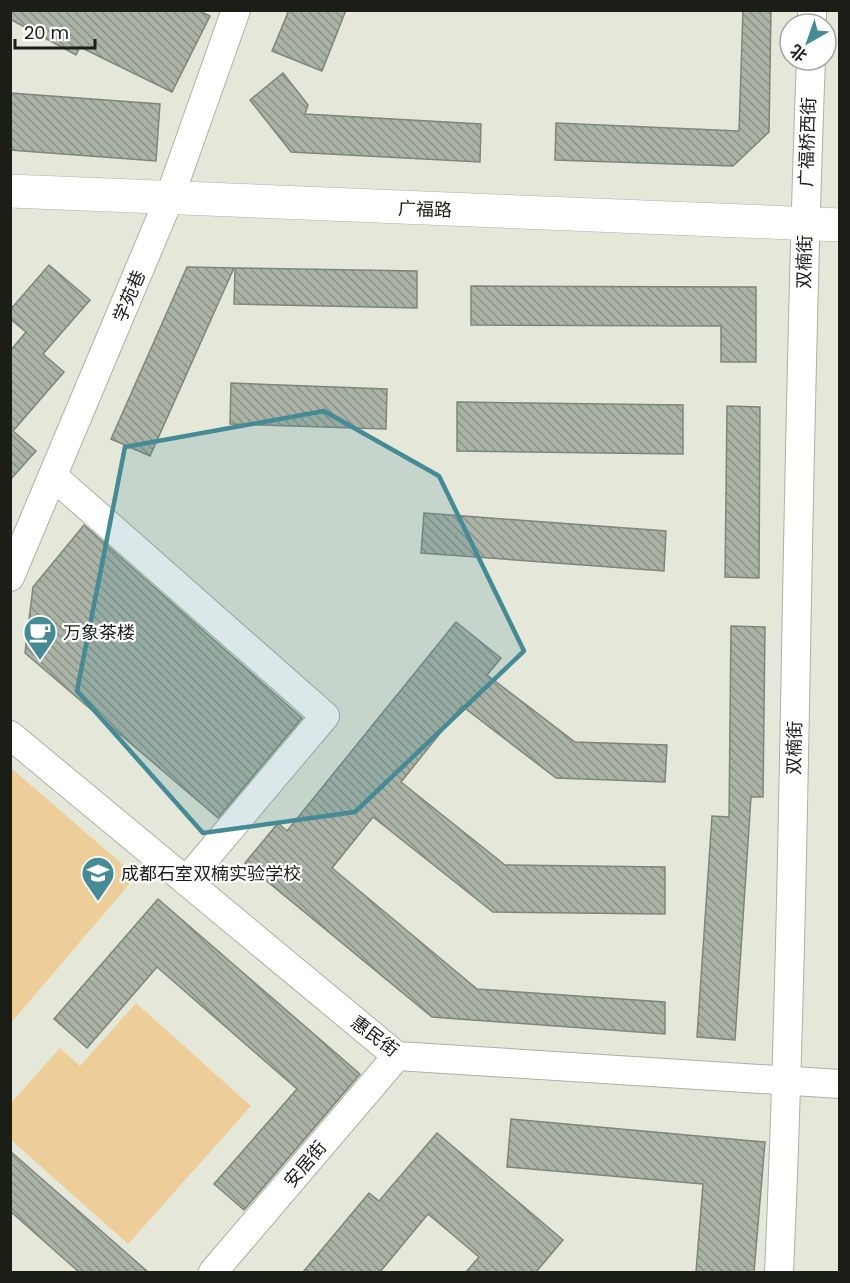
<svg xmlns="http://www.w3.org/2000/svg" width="850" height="1283" font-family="Poppins,'Noto Sans SC',sans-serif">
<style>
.grass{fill:#edce98}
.building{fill:url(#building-back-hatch);stroke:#7e867a;stroke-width:1.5}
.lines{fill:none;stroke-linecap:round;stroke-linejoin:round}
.minor-casing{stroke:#adb0a2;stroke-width:30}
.tertiary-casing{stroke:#adb0a2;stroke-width:34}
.minor{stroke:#fff;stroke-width:28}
.tertiary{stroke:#fff;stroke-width:33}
.marked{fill:#458b96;fill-opacity:0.2;stroke:#458b96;stroke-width:4.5;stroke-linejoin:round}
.labels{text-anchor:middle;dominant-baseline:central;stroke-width:4.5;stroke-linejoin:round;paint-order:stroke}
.street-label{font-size:18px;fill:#1b1d17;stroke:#fff}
.poi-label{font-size:18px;fill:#1b1d17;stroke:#fff;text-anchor:start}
</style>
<defs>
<pattern id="building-back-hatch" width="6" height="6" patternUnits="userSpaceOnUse" patternTransform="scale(1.5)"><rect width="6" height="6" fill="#aab3a6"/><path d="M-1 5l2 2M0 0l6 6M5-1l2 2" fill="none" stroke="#8a9186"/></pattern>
</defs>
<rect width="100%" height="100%" fill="#e5e8d9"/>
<g class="grass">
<path d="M11 768 136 876 11 1023Z"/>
<path d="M136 1003 251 1106 128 1244 11 1140 10 1104 60 1048 80 1066Z"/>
</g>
<g class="building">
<path d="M10 10H198L210 16 172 92 80 47 76 55 10 19Z"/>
<path d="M289 10H346L322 71 272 51Z"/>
<path d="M743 10H771L769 132 733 166 555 160 556 123 739 131Z"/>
<path d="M283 73 308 105 305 114 481 124 480 162 291 152 250 100Z"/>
<path d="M10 93 160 104 156 161 10 150Z"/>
<path d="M49 265 90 300 43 354 64 372 13 431 36 451 10 480V351L26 332 10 319V310Z"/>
<path d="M187 267 234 268 150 456 111 439Z"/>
<path d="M235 268 417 271V308L234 304Z"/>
<path d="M471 286 756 287V362H721V326L471 325Z"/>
<path d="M231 383 387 389 386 429 230 424Z"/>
<path d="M457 402 683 405V454L457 451Z"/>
<path d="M727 406 760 407 759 578 725 577Z"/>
<path d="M424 513 666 531 664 571 421 553Z"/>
<path d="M84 525 302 718 218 818 25 653 33 587Z"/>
<path d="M456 622 501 658 487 675 575 742 667 745 665 782 556 778 462 706 401 782 505 865 665 867V914L493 912 373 817 332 868 477 989 665 1002V1034L432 1017 245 863 278 823 287 831Z"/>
<path d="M731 626 765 627 763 797H751L735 1040 697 1037 712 816 729 817Z"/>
<path d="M158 899 360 1074 244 1210 214 1184 297 1089 157 967 87 1048 54 1019Z"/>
<path d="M511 1119 765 1142 754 1272H696L703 1184 507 1167Z"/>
<path d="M437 1133 563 1240 536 1272H466L479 1257 428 1214 380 1272H303L369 1193 379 1201Z"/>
<path d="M10 1151 148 1272H79L10 1211Z"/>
</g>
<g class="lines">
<defs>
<g id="minor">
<path d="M812 24V10"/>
<path d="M53 476 325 716 186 881"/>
<path d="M10 577 169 199 236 10"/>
<path d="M10 735 397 1056 840 1084"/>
<path d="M213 1272 397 1056"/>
<path d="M779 1272C797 869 795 464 811 60"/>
</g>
<path id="tertiary" d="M10 191 840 225"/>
</defs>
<use href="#minor" class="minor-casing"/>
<use href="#tertiary" class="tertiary-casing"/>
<use href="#minor" class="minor"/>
<use href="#tertiary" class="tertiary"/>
</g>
<path class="marked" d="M324 411 439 476 524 651 355 812 203 833 77 691 125 447Z"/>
<defs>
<symbol id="cafe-pin" viewBox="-11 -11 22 30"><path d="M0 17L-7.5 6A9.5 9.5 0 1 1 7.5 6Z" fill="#458b96" stroke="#fff"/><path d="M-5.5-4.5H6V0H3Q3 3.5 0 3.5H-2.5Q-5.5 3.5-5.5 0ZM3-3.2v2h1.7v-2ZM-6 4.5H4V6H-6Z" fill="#fff"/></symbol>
<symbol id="school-pin" viewBox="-11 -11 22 30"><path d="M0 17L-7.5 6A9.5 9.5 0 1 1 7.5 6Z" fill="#458b96" stroke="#fff"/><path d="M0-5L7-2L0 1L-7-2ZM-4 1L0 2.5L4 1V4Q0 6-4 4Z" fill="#fff"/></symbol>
</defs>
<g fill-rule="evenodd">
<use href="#cafe-pin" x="21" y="613" width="38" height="52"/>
<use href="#school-pin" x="79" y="854" width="38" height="52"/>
</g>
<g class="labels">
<g class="street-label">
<text transform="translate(807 142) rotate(-88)">广福桥西街</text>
<text transform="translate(425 209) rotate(2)">广福路</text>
<text transform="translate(804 262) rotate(-89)">双楠街</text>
<text transform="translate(129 296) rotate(-67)">学苑巷</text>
<text transform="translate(794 748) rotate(-89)">双楠街</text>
<text transform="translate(375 1036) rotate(37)">惠民街</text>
<text transform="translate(305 1164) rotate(-50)">安居街</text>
</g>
<g class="poi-label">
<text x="63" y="632">万象茶楼</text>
<text x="121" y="873">成都石室双楠实验学校</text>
</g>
</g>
<rect width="850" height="1283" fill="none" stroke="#1b1d17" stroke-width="24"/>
<g transform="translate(808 42) rotate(220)"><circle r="28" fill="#ffffff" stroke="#a4a5a2" stroke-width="1.5"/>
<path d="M0-4.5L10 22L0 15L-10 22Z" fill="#458b96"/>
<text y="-9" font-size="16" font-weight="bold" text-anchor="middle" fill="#1b1d17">北</text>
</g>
<path d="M15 39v9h80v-9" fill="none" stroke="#1b1d17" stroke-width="3"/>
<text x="24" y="39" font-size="18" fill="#1b1d17" stroke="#ffffff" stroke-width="4.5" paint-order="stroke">20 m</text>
</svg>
